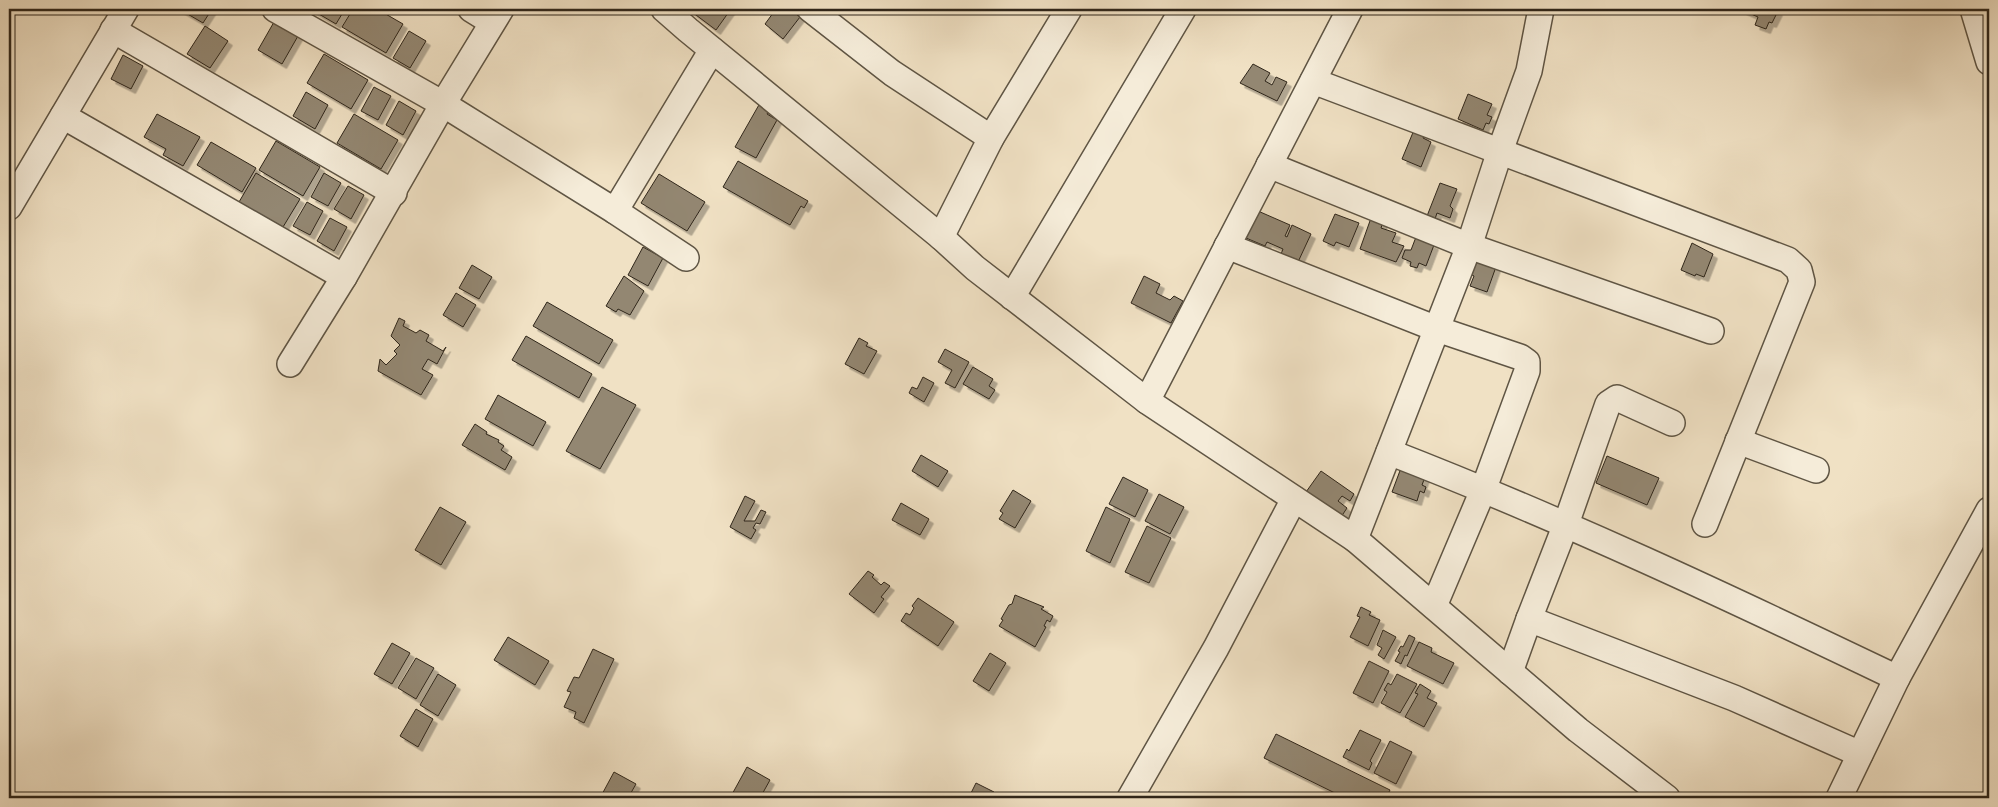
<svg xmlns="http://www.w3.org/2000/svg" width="1998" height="807" font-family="'EB Garamond',serif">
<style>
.building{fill:#938772;stroke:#2f261a;filter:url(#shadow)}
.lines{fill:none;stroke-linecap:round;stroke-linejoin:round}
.minor-casing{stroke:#5f5544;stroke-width:28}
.minor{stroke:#f5ecd9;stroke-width:25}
</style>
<defs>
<filter id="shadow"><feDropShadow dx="4.5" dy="4.5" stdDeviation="0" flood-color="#0004"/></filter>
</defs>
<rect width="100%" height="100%" fill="#f0e1c4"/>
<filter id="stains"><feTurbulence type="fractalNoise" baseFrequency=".004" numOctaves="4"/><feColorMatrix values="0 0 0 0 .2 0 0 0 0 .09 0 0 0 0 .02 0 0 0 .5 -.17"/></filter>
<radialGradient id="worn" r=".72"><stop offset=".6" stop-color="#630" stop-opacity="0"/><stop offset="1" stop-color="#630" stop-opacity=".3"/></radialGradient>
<g class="building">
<path d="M179 9H212L203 23Z"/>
<path d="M313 9H345L336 24 312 10Z"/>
<path d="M353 9H377L403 24 386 53 342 27Z"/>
<path d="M688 9H731L716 30Z"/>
<path d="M776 9H789L800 17 783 39 765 24Z"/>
<path d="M1743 9H1774L1773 11H1778L1772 23 1769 22 1766 29 1755 25 1758 17 1742 10Z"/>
<path d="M274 22 298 36 282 64 258 50Z"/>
<path d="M205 26 228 41 210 68 187 54Z"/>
<path d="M409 31 426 41 410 68 393 58Z"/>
<path d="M324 54 368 80 351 109 307 83Z"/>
<path d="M123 55 143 66 131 89 111 79Z"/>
<path d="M1253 64 1270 73 1265 81 1272 85 1276 77 1287 82 1277 101 1240 83Z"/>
<path d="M374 87 391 96 378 120 361 111Z"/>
<path d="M306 92 328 105 315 129 293 116Z"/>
<path d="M1468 94 1492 104 1487 115 1492 117 1489 124 1486 123 1483 130 1458 119Z"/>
<path d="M399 101 416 111 403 135 386 125Z"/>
<path d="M760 103 770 109 767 114 777 120 756 158 735 147Z"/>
<path d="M157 114 200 137 183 166 163 155 166 149 144 137Z"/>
<path d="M354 114 398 140 381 169 337 143Z"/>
<path d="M1414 130 1425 134 1423 138 1431 142 1421 167 1402 159Z"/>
<path d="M276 141 320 167 303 196 259 170Z"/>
<path d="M211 142 256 168 242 192 197 165Z"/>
<path d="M738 161 808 201 804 208 801 206 790 225 723 187Z"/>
<path d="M256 173 300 199 283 227 239 202Z"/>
<path d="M324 173 341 183 328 206 311 197Z"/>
<path d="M659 174 705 202 687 231 641 203Z"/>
<path d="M1440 183 1457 189 1450 206 1453 209 1450 218 1437 213 1435 219 1427 216Z"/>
<path d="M348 186 364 195 351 219 334 209Z"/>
<path d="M307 202 323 211 310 235 293 226Z"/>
<path d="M1258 211 1290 225 1285 236 1287 237 1292 225 1311 234 1298 262 1281 254 1283 249 1267 242 1265 246 1246 238Z"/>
<path d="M1335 214 1359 223 1349 247 1336 242 1334 246 1323 241Z"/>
<path d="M330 218 347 227 334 251 317 241Z"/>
<path d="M1371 218 1383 222 1381 228 1396 233 1392 242 1404 246 1396 262 1360 249Z"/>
<path d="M1416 237 1434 245 1426 266 1419 263 1417 268 1410 266 1411 262 1402 258 1405 250H1411Z"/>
<path d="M1692 243 1713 254 1704 277 1696 274 1695 276 1681 270Z"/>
<path d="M643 247 663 258 648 286 628 275Z"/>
<path d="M1477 257 1497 264 1487 292 1470 286 1474 276 1470 274Z"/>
<path d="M472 265 492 277 479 299 459 288Z"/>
<path d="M624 276 644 291 630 315 618 309 616 312 606 306Z"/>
<path d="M1144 276 1160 284 1156 293 1170 300 1174 296 1183 301 1171 323 1131 303Z"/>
<path d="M456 293 476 305 463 327 443 315Z"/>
<path d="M547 302 613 340 599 364 533 326Z"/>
<path d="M399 318 405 321 403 326 416 333 420 330 429 335 426 341 443 351 446 347 437 364 428 359 422 369 433 375 421 395 378 371 380 359 386 365 397 354 394 351 400 345 391 336Z"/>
<path d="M526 336 592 374 579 398 512 360Z"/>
<path d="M859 338 868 343 866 346 877 351 864 374 845 364Z"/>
<path d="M945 349 969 362 955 388 945 383 952 370 938 362Z"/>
<path d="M973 367 993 379 989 386 995 390 989 399 963 384Z"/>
<path d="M923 377 934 383 924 402 909 393 912 387 917 389Z"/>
<path d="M602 387 636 405 600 469 566 451Z"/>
<path d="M498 395 546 422 533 446 485 419Z"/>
<path d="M475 424 487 432 486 434 499 440 498 442 504 446 501 450 512 457 505 470 462 445Z"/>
<path d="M921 455 948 471 938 487 912 471Z"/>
<path d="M1607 456 1659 478 1647 505 1596 483Z"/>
<path d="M1401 468 1425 477 1422 485 1426 487 1424 493 1420 491 1417 501 1392 492Z"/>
<path d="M1321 471 1354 494 1350 501 1342 496 1338 501 1347 508 1341 517 1306 492Z"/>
<path d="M1123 477 1148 490 1135 517 1109 504Z"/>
<path d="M1013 490 1031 501 1015 528 999 519 1003 513 1000 511Z"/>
<path d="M1159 494 1184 507 1170 534 1145 521Z"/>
<path d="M745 496 755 501 744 521H755L761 510 766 512 760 524 756 523 753 528 756 530 751 539 730 527Z"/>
<path d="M901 503 929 519 920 535 892 520Z"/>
<path d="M440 507 466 522 441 565 415 550Z"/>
<path d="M1106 507 1130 519 1110 563 1086 551Z"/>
<path d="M1147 526 1171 538 1149 583 1125 572Z"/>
<path d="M868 571 874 575 872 577 881 585 884 582 890 586 881 597 884 599 874 613 849 594Z"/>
<path d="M1015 595 1044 607 1041 609 1053 616 1050 622 1047 620 1044 626 1046 627 1035 647 999 626 1003 620 1001 619 1009 605 1012 604Z"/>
<path d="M918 598 954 622 938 646 901 621 906 613 910 615 914 608 912 606Z"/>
<path d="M1361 607 1371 612 1369 615 1380 620 1368 646 1350 637 1360 617 1357 616Z"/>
<path d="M1383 630 1396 637 1384 659 1378 655 1382 648 1377 645Z"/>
<path d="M1409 635 1415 638 1407 656 1405 655 1401 664 1395 661 1400 652 1398 651 1401 646 1403 647Z"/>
<path d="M508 637 549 661 535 685 494 660Z"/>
<path d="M1419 642 1432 648 1431 652 1454 663 1443 684 1407 666Z"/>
<path d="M392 643 410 653 392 684 374 674Z"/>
<path d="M593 649 614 659 584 723 574 718 576 712 564 707 571 692 567 691 574 677 579 678Z"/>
<path d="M990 653 1006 663 989 691 973 681Z"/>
<path d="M416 658 434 668 416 699 398 688Z"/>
<path d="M1369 661 1389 671 1373 703 1353 693Z"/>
<path d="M438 674 456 685 438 716 420 705Z"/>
<path d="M1397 674 1417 684 1400 713 1381 703 1387 692 1384 690 1388 683 1391 685Z"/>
<path d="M1420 684 1431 691 1427 698 1437 703 1424 727 1405 717 1418 694 1415 693Z"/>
<path d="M416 709 433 719 418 747 400 736Z"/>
<path d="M1360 730 1381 740 1370 761 1372 763 1369 770 1343 757 1347 749 1349 751Z"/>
<path d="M1276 734 1390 790 1386 798H1345L1264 758Z"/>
<path d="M1390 741 1412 752 1396 784 1374 773Z"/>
<path d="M747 767 770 780 760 798H730Z"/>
<path d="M614 772 636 784 628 798H600Z"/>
<path d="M976 783 994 792 996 795 994 798H971L973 795 971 793Z"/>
</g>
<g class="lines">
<defs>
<g id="minor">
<path d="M275 9 443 104 615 211 712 50"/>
<path d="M471 9 492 22"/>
<path d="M664 9 688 30 941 237 975 268 1147 401"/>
<path d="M810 9 892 73 991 138"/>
<path d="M1350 9 1147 401 1355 539 1578 730 1667 798"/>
<path d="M1973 9 1989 62"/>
<path d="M113 30 394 193"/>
<path d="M1313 81 1788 260 1799 270 1802 282 1705 524"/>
<path d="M63 116 344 277"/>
<path d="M1269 165 1469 246 1711 331"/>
<path d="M9 207 126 9"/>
<path d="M615 211 686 258"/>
<path d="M941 237 991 138 1069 9"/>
<path d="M1227 246 1437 329 1520 357 1527 362V371L1484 488 1434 606"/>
<path d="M1012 297 1183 9"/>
<path d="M290 364 344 277 443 104 501 9"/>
<path d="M1738 441 1816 470"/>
<path d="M1389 452C1562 519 1730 598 1897 678"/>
<path d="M1355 539 1469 246 1500 151 1529 71 1541 9"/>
<path d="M1529 619 1566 524 1608 404 1617 398 1672 423"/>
<path d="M1510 672 1529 619 1734 698 1860 754"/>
<path d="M1130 798 1216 648 1294 499"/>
<path d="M1839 798 1897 678 1989 510"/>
</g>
</defs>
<use href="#minor" class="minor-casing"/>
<use href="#minor" class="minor"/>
</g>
<rect width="1998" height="807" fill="none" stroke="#f0e1c4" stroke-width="30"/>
<rect x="10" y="10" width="1978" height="787" fill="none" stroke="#2f261a" stroke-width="2.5"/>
<rect x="15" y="15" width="1968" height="777" fill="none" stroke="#2f261a"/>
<rect width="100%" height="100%" filter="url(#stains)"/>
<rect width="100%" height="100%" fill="url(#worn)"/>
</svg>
